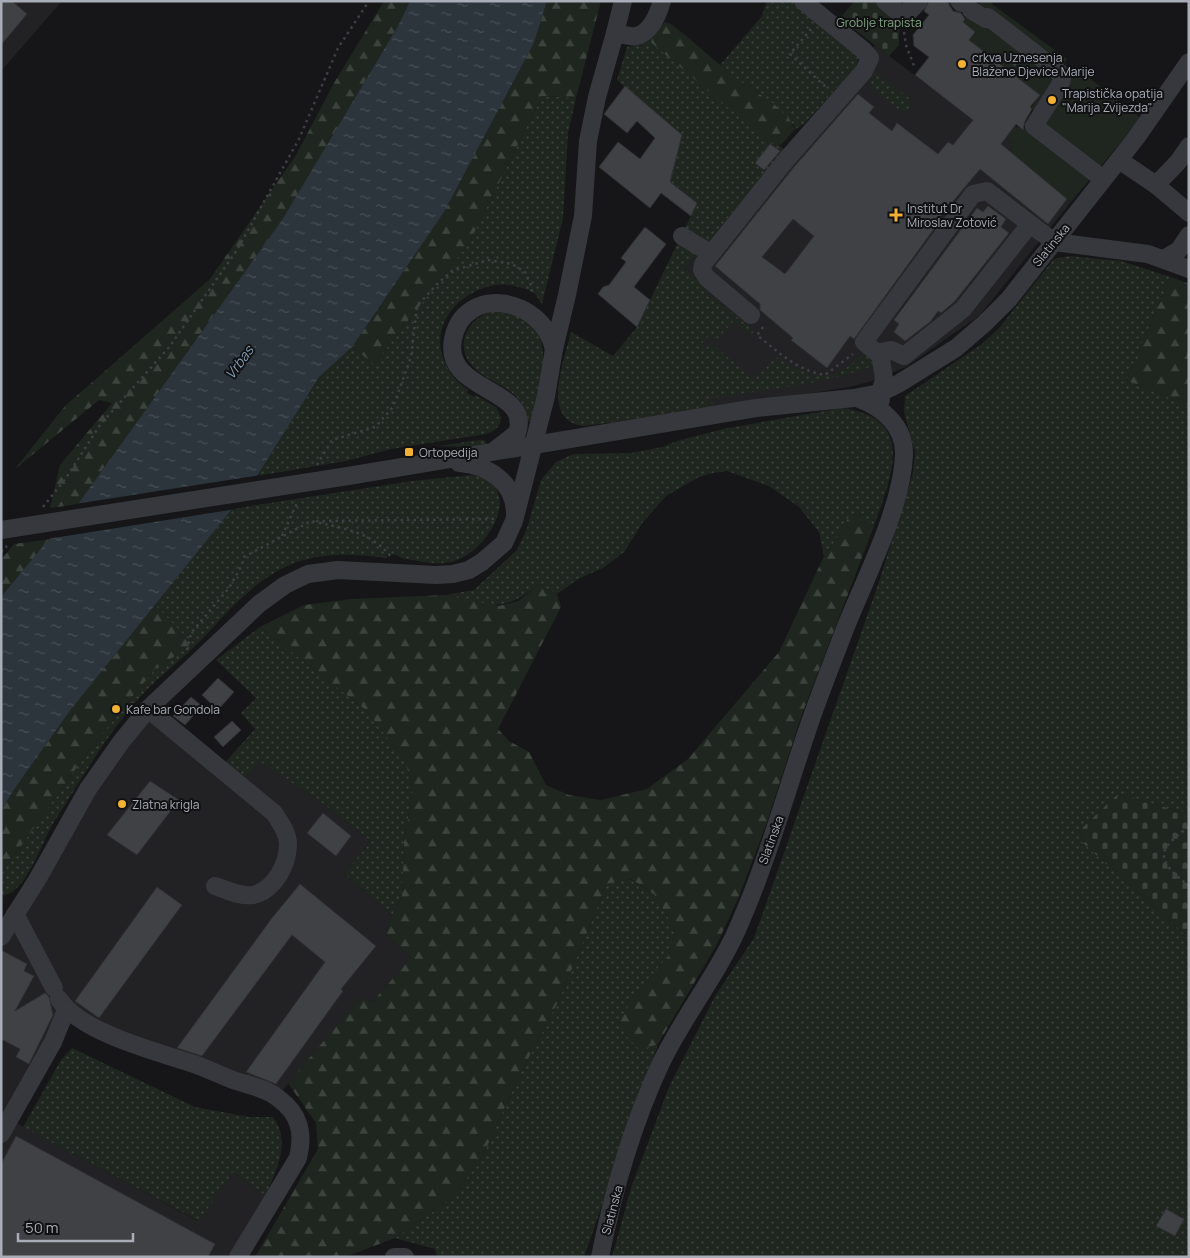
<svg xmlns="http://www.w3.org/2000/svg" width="1190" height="1258" font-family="Manrope,sans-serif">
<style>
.built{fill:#222225}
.grass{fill:url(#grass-dots)}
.forest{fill:url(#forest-firs)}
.cemetery{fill:url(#cemetery-stones)}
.green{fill:#1e261f}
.water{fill:url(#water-ripples)}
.pier{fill:#161618}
.building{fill:#404145;stroke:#303034;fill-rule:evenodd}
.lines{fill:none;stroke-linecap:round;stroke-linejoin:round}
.path{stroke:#3d3f44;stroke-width:2.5;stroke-dasharray:2.5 4;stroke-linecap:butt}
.minor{stroke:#37383d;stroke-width:18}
.minor-bridge{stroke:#37383d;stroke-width:18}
.poi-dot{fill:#f2b134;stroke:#111113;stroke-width:2}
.labels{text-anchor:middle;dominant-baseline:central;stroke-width:4;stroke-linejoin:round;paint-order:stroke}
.park-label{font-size:12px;fill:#7fa381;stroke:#111113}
.poi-label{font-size:12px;fill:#a8adb8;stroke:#111113;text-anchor:start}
.street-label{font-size:12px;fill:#a8adb8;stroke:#111113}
.water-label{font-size:14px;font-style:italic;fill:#7f9bb3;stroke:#111113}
</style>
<defs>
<pattern id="grass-dots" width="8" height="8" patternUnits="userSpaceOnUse" patternTransform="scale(1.25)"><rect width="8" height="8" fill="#1e261f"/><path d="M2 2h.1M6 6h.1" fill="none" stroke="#3c433d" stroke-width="1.8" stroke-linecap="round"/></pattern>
<pattern id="forest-firs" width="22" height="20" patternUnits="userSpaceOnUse" patternTransform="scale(1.25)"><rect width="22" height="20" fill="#1e261f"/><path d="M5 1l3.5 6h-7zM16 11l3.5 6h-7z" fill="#3c433d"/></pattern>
<pattern id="cemetery-stones" width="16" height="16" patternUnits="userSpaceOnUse" patternTransform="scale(1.25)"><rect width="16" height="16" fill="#1e261f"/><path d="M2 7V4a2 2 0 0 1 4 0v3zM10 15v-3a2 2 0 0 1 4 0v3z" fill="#3c433d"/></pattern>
<pattern id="water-ripples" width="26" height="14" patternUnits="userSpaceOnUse" patternTransform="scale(1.25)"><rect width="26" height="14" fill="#2c353c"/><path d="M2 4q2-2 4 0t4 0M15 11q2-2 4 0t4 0" fill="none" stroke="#485056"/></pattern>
</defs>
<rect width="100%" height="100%" fill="#161618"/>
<g class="built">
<path d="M1 1H62L1 71Z"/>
<path d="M875 45 931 88 933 87 1005 135 1012 141 1011 153 1071 202 980 315 906 367 869 382 849 387 719 409 632 335 687 266Z"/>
<path d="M148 709 238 784 261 761 322 803 371 841 344 874 392 915 385 934 411 958 372 1002 361 997 277 1097 66 1010 9 1119 198 1221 233 1172 273 1201 238 1257H1V936Z"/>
</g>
<g class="grass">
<path d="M767 1H795L859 57 856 67 804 124 794 130V125L759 93 737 80 720 65 762 16Z"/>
<path d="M649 38 785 150 684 270 711 289 709 294 754 331 751 335 734 321 716 340 710 335 701 344 706 348 711 343 754 380 776 357C814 380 830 386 864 353L875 365C822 386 764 389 708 399L719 409 584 426C539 421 565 359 571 332L613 356 637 327 697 203 670 182 682 135 617 80 627 47Z"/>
<path d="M875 72 909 98 911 103 908 110 900 111 870 85 868 79Z"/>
<path d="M542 96 576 98 568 133 563 218 542 304C539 301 537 295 533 292 529 290 523 288 518 287 505 283 494 284 481 289 433 308 426 360 468 390L467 393 474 397 475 395 496 407 501 417C501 427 495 431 486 434L391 449 346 461 257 476 319 377 352 347 374 364 469 243Z"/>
<path d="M1069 256 1121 261 1171 277 1126 380 1189 406V814L1118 794 1079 831 1083 843 1189 938V1257H612L631 1188 669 1087 715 996 754 938 880 579 913 473 915 452 904 412 905 396 982 344 1000 327 1054 259Z"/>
<path d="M490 312C543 312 549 344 539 388 536 399 535 412 530 422L528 421C522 384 488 387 470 363 455 344 469 318 490 312Z"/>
<path d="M842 408C918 418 891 477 874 526L861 513 848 518 840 534 824 556 819 532 799 507 769 486 727 471 713 473 699 477 666 496 643 522 624 552 603 568 578 579 557 594 539 585C499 615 490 605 445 595L474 590 517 550 527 528 541 480 556 462 573 454 631 453 662 447 677 441 723 429Z"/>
<path d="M479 440H484L487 444 474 447 438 446Z"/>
<path d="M472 475C527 483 490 553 451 562 436 566 416 560 401 558L397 555 386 554 387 558C356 554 328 552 297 562 256 577 230 610 201 640 182 660 159 676 140 697 107 734 81 780 54 822 42 841 26 895 1 896V874L89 750 155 669 192 644 155 605 232 509 412 481Z"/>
<path d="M260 627 366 710 405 760 413 790 404 842 402 897 392 915 344 874 371 841 322 803 261 762 242 780 223 765 255 729 241 713 256 698 216 660Z"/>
<path d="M630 879 654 894 675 929 669 955 637 993 639 1049 658 1044 584 1257H437L435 1249 395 1238 454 1197 484 1153 519 1076 559 1000 607 884Z"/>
<path d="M72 1048 195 1107 249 1117H273C292 1144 276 1168 266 1196L233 1172 199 1221 23 1127 61 1060Z"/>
</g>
<g class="forest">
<path d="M384 1H410L398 26 282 220 78 504 50 508 60 465 112 403 99 400 15 469 65 406 210 279 296 155 334 83Z"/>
<path d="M547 1H601L576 98 542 96 469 243 374 364 352 347 444 212 534 43Z"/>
<path d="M665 22 671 24C691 39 709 56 728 72 743 85 792 110 794 130L781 145 769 142 654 45 649 38Z"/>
<path d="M1171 277 1189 284V406L1126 380Z"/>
<path d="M861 513 874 526 801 717 766 825 738 899 716 946 658 1044 640 1050 626 1036 618 1022 637 993 669 955 675 929 654 894 631 879 607 884 559 1000 519 1076 484 1153 454 1197 395 1238 345 1257H255L318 1149 316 1123 288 1083 361 997 372 1002 411 958 385 934 392 915 402 897 404 842 413 790 405 760 366 710 260 627 304 605 352 599 445 595 499 606 518 601 539 585 557 594 561 607 498 729 509 741 529 752 546 785 569 795 601 800 647 789 688 759 779 652 824 556 840 534 848 518Z"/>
<path d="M51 539 1 597V560L14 544Z"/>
<path d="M155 605 193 644 155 669 89 750 1 874V811L13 791 69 712Z"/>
</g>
<g class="cemetery">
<path d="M855 1H913L899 21V45L889 56 840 18Z"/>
<path d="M1118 794 1189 814V938L1083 843 1079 831Z"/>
</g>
<path class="green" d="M982 1H993L992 4 1067 59 1063 66 1074 74 1078 69 1141 118 1071 202 1011 153 1012 141 1006 137 1014 126 1023 129 1036 113 1031 108 1040 95 969 40 975 32 963 22 971 10Z"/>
<path class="water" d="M410 1H547L534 43 444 212 352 347 319 377 257 476 232 509 69 712 13 791 1 811V597L78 504 282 220 398 26Z"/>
<path class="pier" d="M260 475 236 509 47 539 75 504Z"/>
<g class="building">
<path d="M1 1H12L27 14 1 45Z"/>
<path d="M929 1H947L953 11 961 13 965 19 963 22 975 32 969 40 1040 95 1030 107 1032 109 1025 121 1023 130 1016 124 1001 144 1067 199 1048 224 980 169 935 223 936 226 854 339 850 336 827 368 791 340 793 338 760 310V304L715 266 794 167 858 94 874 107 869 113 892 131 897 123 938 154 948 142 953 145 973 120 915 75 929 57 914 46 913 35 929 15 924 11ZM793 219 814 236 785 274 762 257Z"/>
<path d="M625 86 682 135 670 182 697 203 691 216 661 193 650 208 599 167 618 142 640 159 655 138 637 121 627 133 604 114Z"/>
<path d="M770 144 780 151 764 170 755 163Z"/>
<path d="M988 206 1006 219 1001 227 1009 233 955 301 941 313 938 311 930 322 905 341 894 332 899 324 894 320 977 208 983 212Z"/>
<path d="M645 227 666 244 634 287 650 300 637 327 598 294 603 287 609 285 626 262 621 258Z"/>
<path d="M218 678 234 692 218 710 202 695Z"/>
<path d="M191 697 202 706 185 725 173 716Z"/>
<path d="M232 721 241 730 223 747 214 737Z"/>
<path d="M150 781 179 800 137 855 107 835Z"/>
<path d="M323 813 351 836 336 856 307 833Z"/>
<path d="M300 884 376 946 341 989 343 991 276 1084 246 1072 325 962 292 935 202 1056 177 1048 272 918Z"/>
<path d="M157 887 182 905 99 1018 75 1001Z"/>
<path d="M1 950 27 964 24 971 34 976 15 1011 45 993 49 997 53 1015 29 1064 16 1057 20 1049 1 1039Z"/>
<path d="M16 1136 215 1244 208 1257H1V1164Z"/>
<path d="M1166 1209 1184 1219 1175 1236 1156 1226Z"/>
</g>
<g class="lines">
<g class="path">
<path d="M811 29 790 54 828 89"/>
<path d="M904 32 906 45 914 66"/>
<path d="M1010 71 1018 60"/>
<path d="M763 327 757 335C778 352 798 371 825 375L853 354"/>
<path d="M317 465 332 440 375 427 393 407 411 357 417 306 438 283 452 271 488 260 512 264 525 272 532 288 531 295"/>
<path d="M43 507 66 478 100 425 170 346 237 250 299 139 338 48 369 1"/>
<path d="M316 521 498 519"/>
<path d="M282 536 298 501"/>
<path d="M1 552 7 546"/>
<path d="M187 650 191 633 229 588 242 565 244 557 311 521C341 528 371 531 391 557"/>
<path d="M1189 827C1155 851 1156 860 1189 886"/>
</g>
<g class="minor">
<path d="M885 1 904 17 919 1"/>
<path d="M959 1 961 3"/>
<path d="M971 10 986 19 988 17 1059 72 1062 79 1060 85 1034 126 1103 179"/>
<path d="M615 33 623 1"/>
<path d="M1119 160 1156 185 1189 213"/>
<path d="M1156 185 1178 162 1189 146"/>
<path d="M1030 224 963 309 904 356 891 350 877 353 864 342 973 194 987 191 1054 242 1148 254 1189 269"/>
<path d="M682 236 710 253"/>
<path d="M1164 259 1179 250 1189 235"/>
<path d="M751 315 707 278 702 270 703 264 786 160 864 71 870 58 863 50 803 1"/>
<path d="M880 352 884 379 880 393 881 400"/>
<path d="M495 450 517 433C533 387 442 393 453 339 464 284 542 296 554 349"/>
<path d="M459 463C488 465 515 482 515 514"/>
<path d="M348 476 756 408 854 398 880 393 898 384 956 348 985 323 1009 299 1136 138 1189 62"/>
<path d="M148 709 274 813C280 822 288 833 288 844 288 865 274 890 253 895 240 897 227 890 215 886"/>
<path d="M15 914 54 988"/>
<path d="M1 937 37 880 88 789 121 742 148 709 259 604 285 585 308 574 338 570 436 575 453 574 469 570 482 562 504 543 514 521 546 396 554 349 567 295 583 216 588 141 597 97 615 33C621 34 630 37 636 36 651 33 658 14 662 1"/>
<path d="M59 999C79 1032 157 1052 194 1064 208 1069 222 1076 236 1081 249 1085 268 1089 278 1098 300 1114 304 1133 298 1158L238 1257"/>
<path d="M1 1134 53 1042 66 1010"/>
<path d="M394 1257H405"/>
<path d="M600 1257C613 1192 633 1123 661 1063 684 1015 719 973 740 923 767 861 785 796 807 731 818 698 831 666 843 634 863 582 902 509 904 455 905 426 882 407 857 398"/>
</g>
<path class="minor-bridge" d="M1 530 348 476"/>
</g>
<g class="poi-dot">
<circle cx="962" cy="64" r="5"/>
<circle cx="1052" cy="100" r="5"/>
<path d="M893.5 207.5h5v5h5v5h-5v5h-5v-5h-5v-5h5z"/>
<rect x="404" y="447" width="10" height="10" rx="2.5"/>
<circle cx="116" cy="709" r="5"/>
<circle cx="122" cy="804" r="5"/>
</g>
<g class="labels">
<g class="park-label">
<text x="879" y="22">Groblje trapista</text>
</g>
<g class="poi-label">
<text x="972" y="57">crkva Uznesenja<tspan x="972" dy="14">Blažene Djevice Marije</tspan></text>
<text x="1062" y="93">Trapistička opatija<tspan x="1062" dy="14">"Marija Zvijezda"</tspan></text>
<text x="907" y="208">Institut Dr<tspan x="907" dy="14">Miroslav Zotović</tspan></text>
<text x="419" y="452">Ortopedija</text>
<text x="126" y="709">Kafe bar Gondola</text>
<text x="132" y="804">Zlatna krigla</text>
</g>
<g class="street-label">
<text transform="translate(1051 245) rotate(-51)">Slatinska</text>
<text transform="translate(771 840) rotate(-70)">Slatinska</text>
<text transform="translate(612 1210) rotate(-75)">Slatinska</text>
</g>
<g class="water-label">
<text transform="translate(239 362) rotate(-54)">Vrbas</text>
</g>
</g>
<rect width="1190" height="1258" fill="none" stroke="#a8adb8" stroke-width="5"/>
<path d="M18 1233v8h115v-8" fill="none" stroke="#a8adb8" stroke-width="2.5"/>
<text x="25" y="1233" font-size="15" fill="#a8adb8" stroke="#111113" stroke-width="4" paint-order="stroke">50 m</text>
</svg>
